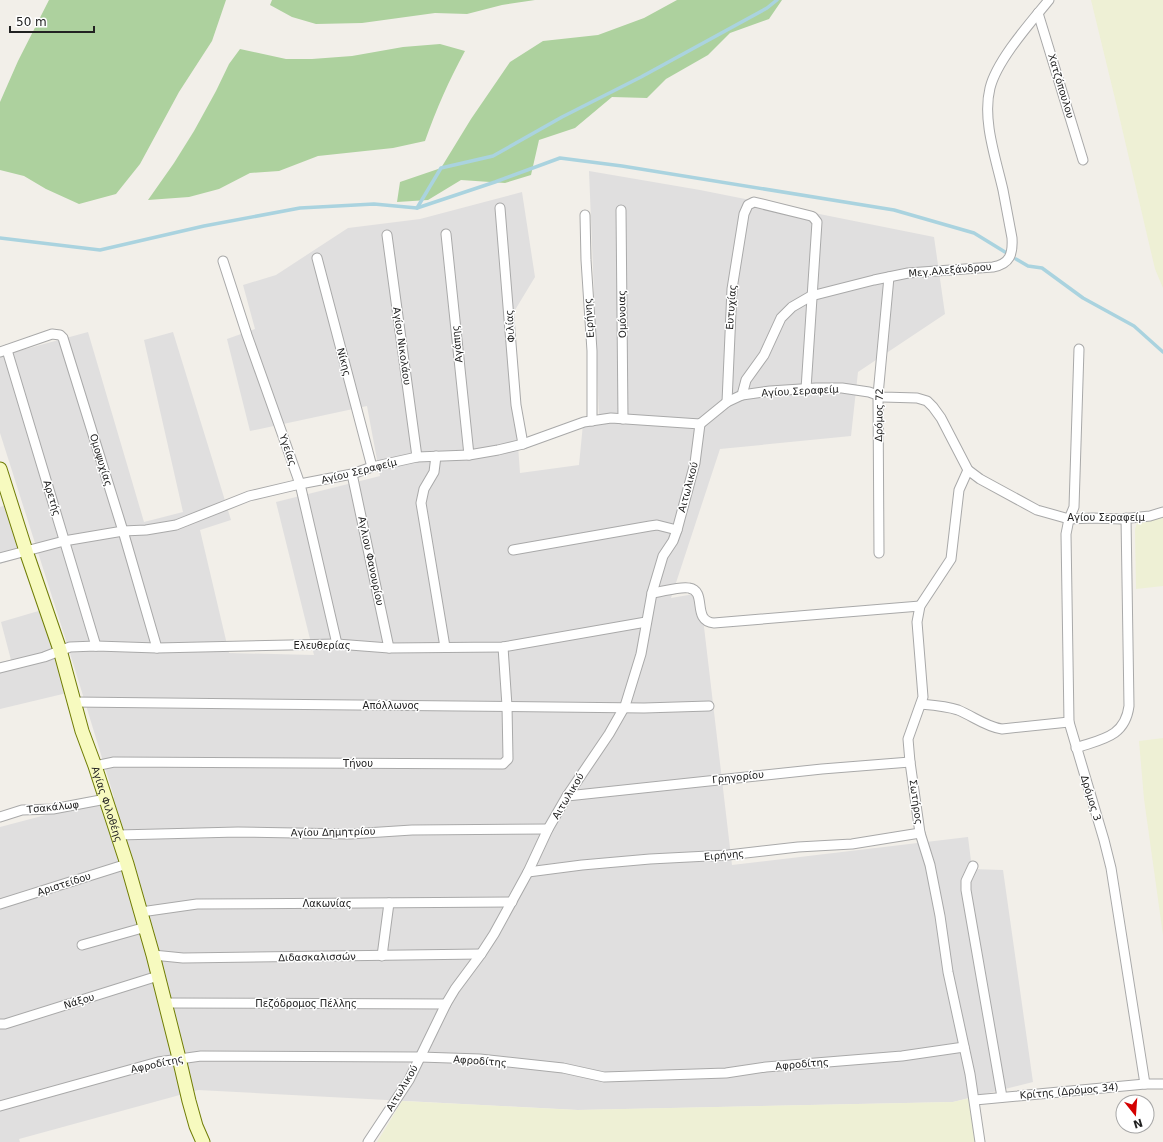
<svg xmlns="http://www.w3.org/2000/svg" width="1163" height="1142" font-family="'DejaVu Sans',sans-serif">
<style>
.residential{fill:#e0dfdf}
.farmland{fill:#eef0d5}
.forest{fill:#add19e}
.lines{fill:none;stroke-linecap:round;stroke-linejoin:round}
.stream{stroke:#aad3df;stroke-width:3.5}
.street-casing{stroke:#a9a9a9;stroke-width:11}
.secondary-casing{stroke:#707d05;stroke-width:15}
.street{stroke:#fff;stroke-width:9}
.secondary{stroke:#f7fabf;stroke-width:13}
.labels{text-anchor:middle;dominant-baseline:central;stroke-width:3;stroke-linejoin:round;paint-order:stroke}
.street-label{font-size:10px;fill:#222;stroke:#fff}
</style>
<rect width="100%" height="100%" fill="#f2efe9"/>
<g class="residential">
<path d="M589 171 700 190 934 237 945 314 858 372 851 436 720 449 671 598 700 593 732 865 968 837 972 869 1003 870 1033 1082 953 1102 578 1110 198 1090 19 1139 20 1142H0V827L114 797 69 650 0 433V356L88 332 144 522 183 512 144 340 173 332 231 520 200 530 229 653 314 655 276 502 380 476 367 406 250 431 227 339 255 329 243 285 276 275 348 228 420 219 522 192 535 277 509 320 520 473 579 465 583 424 599 417Z"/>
<path d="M6 505 24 557 0 564V507Z"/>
<path d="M42 610 67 693 0 709V662L11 660 1 622Z"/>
</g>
<g class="farmland">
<path d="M1091 0H1163V288L1155 269 1117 107Z"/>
<path d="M1163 518V586L1136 589 1135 529 1137 523 1140 522Z"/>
<path d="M1163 738V935L1144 799 1139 741Z"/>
<path d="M970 1098 976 1142H377L402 1101 578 1110 953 1102Z"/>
</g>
<g class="forest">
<path d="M49 0H226L212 41 179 92 140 164 116 194 79 204 46 189 24 176 0 170V102L18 61Z"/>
<path d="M272 0H535L502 5 467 14 435 13 362 23 316 24 292 17 270 5Z"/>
<path d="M677 0H782L769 19 730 33 708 55 666 79 647 98 612 97 575 128 539 140 531 175 505 183 461 180 428 200 397 202 400 182 441 168 471 119 510 62 543 41 598 35 644 18Z"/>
<path d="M440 44 465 51C449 80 436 110 425 141L393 148 318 156 279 171 250 173 219 189 189 197 148 200 174 163 194 131 216 91 229 64 240 49 286 59H312L352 56 403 47Z"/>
</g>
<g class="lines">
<g class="stream">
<path d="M417 208 441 168 493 156 562 117 641 77 767 8 777 0"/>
<path d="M0 238 100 250 204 226 300 208 374 204 417 208 495 182 560 158 622 166 894 210 974 233 1005 252"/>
<path d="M1016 259 1028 266 1042 268 1083 298 1134 326 1163 352"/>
</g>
<defs>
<g id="street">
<path d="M1038 13 1083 160"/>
<path d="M500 208 516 405 523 444"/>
<path d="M621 210 623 419"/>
<path d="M585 215 586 260 592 351V421"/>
<path d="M446 234 469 455"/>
<path d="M387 235 417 457"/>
<path d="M317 258 372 467"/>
<path d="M223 261 247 335 300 484 337 644"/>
<path d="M1079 349 1074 507 1069 519 1066 534 1069 722 1104 840 1111 868 1145 1084"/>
<path d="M7 350 96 646"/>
<path d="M0 352 52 334 60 335 63 338 123 531 157 648"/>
<path d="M742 395 770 391 816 388H842L869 392 883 397 917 398 927 401 933 407 941 418 968 470 980 479 1037 510 1069 519 1093 518 1121 519 1150 516 1163 512"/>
<path d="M727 402 732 289 744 214 748 205 754 202 811 216 813 217 817 222 806 389"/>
<path d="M700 424 727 402 742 395 746 380 764 355 781 318 792 307 811 296 874 280 908 273 993 267C1010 264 1013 254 1012 238 1009 222 1006 206 1003 190 996 159 982 120 990 88 997 60 1031 22 1049 0"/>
<path d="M436 456 434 472 424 489 421 503 445 647"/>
<path d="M968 470 959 490 951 559 920 606 917 622 923 697 908 739 910 762 920 833 930 865 940 916 948 972 970 1074 980 1142"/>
<path d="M352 474 389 648"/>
<path d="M513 550 650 526 657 525 677 530"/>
<path d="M879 553 878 395 889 277"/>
<path d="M0 558 64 541 123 531 146 530 176 525 249 496 300 484 352 474 372 467 417 457 469 455 498 450 523 444 584 422 611 418 700 424"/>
<path d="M652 593C662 592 680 586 689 588 708 591 691 621 714 623L920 606"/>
<path d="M0 668 44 657 70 647 96 646 157 648 337 644 389 648 503 647 646 622"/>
<path d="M74 702 644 708 709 706"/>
<path d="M921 704C933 705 947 706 958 710 973 716 986 727 1002 729L1069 722"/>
<path d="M1076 748C1102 739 1125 737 1129 706L1126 518"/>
<path d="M95 766 114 762 503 764 508 759 507 706 503 647"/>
<path d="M567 796 822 769 910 762"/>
<path d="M0 817 22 810 53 809 106 799"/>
<path d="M118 835 238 832 350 834 412 830 548 829"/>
<path d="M973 866 966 881V890L1002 1097"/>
<path d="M528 872 582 865 650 859 728 855 798 847 852 844 920 833"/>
<path d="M0 904 127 864"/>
<path d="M141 912 197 904 512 902"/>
<path d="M82 945 146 927"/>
<path d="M153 955 183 958 481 954"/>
<path d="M382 956 389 903"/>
<path d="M165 1003 446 1004"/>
<path d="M0 1024H5L158 976"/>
<path d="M975 1100 1145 1084H1163"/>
<path d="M0 1106 158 1062 201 1056 420 1057 480 1059 563 1068 604 1077 726 1073 766 1067 902 1056 964 1047"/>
<path d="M368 1142 409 1080 446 1004 455 989 481 954 494 934 528 872 548 829 567 796 609 734 625 706 641 654 652 593 663 556 673 541 677 530 695 463 700 424"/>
</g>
<g id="secondary">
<path id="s1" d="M0 469 26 551 60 650 82 731 95 766 127 864 153 955 179 1058 189 1101 196 1126 203 1142"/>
</g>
</defs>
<use href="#street" class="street-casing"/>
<use href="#secondary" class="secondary-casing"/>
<use href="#street" class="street"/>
<use href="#secondary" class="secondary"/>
</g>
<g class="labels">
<g class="street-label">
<text transform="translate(1061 86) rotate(73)">Χατζόπουλου</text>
<text transform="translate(950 270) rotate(-5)">Μεγ.Αλεξάνδρου</text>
<text transform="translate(731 307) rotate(-86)">Ευτυχίας</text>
<text transform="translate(622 314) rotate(-91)">Ομόνοιας</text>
<text transform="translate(589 318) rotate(-94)">Ειρήνης</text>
<text transform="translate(510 326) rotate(-94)">Φιλίας</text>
<text transform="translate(457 344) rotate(-96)">Αγάπης</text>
<text transform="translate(402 346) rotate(82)">Αγίου Νικολάου</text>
<text transform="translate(344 362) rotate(75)">Νίκης</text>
<text transform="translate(800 391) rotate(-3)">Αγίου Σεραφείμ</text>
<text transform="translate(879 415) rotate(-89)">Δρόμος 72</text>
<text transform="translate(288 450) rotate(71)">Υγείας</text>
<text transform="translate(101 460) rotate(73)">Ομοψυχίας</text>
<text transform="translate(359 471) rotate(-14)">Αγίου Σεραφείμ</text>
<text transform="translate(688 487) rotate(-75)">Αιτωλικού</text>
<text transform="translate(52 498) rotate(73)">Αρετής</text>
<text x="1106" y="517">Αγίου Σεραφείμ</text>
<text transform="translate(371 561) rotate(78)">Αγλιου Φανουρίου</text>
<text x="322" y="645">Ελευθερίας</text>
<text x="391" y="705">Απόλλωνος</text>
<text x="358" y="763">Τήνου</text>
<text transform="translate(738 777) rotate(-6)">Γρηγορίου</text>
<text transform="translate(568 796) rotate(-59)">Αιτωλικού</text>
<text transform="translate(1091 798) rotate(73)">Δρόμος 3</text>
<text transform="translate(916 802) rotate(82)">Σωτήρος</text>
<text stroke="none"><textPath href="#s1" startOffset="352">Αγίας Φιλοθέης</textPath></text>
<text transform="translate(53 807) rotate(-6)">Τσακάλωφ</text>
<text transform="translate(333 832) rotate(-1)">Αγίου Δημητρίου</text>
<text transform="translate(724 855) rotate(-5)">Ειρήνης</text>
<text transform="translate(64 884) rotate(-18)">Αριστείδου</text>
<text x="327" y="903">Λακωνίας</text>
<text transform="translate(317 957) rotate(-1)">Διδασκαλισσών</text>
<text transform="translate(79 1001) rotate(-17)">Νάξου</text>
<text x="306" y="1003">Πεζόδρομος Πέλλης</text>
<text transform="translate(480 1061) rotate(4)">Αφροδίτης</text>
<text transform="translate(157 1064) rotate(-12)">Αφροδίτης</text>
<text transform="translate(802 1064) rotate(-5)">Αφροδίτης</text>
<text transform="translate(402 1088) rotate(-59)">Αιτωλικού</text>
<text transform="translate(1069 1091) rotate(-5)">Κρίτης (Δρόμος 34)</text>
</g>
</g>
<g transform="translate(1135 1114) rotate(163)"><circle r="19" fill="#ffffff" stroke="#a7a7a7"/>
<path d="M0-3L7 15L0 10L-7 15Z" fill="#d40000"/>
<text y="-6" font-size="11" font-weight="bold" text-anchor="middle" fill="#222222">N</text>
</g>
<path d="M10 26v6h84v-6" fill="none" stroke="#222222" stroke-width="2"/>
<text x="16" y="26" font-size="12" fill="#222222" stroke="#ffffff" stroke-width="3" paint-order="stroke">50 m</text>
</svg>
